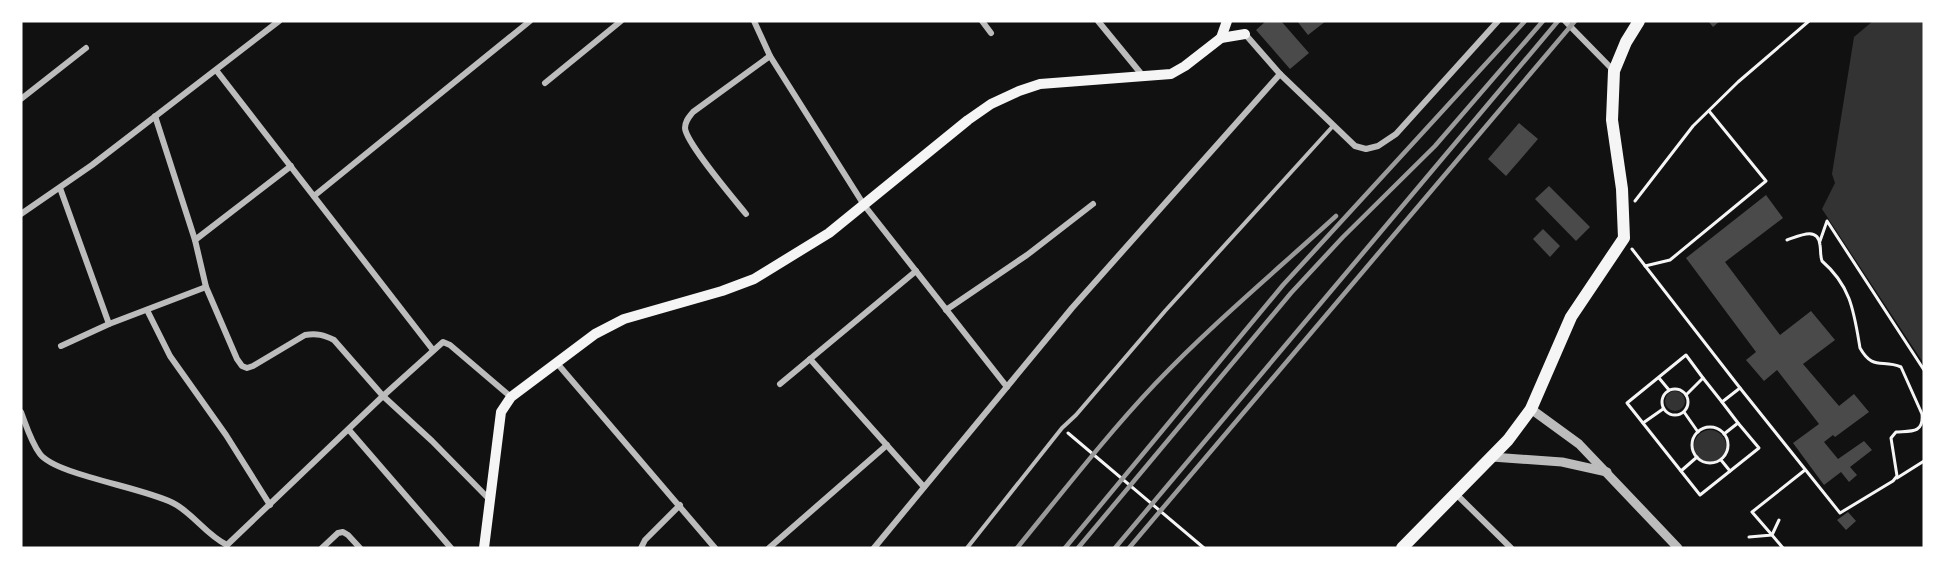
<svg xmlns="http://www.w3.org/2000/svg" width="1945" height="569" font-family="'PT Sans',sans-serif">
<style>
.water{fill:#333}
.building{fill:#4a4a4a}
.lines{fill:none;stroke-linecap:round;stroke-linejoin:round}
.path{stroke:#f5f5f5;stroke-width:3}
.service{stroke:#bcbcbc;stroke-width:4}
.minor{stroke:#bcbcbc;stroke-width:6}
.tertiary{stroke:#bcbcbc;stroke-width:9}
.secondary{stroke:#f5f5f5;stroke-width:10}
.primary{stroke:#f5f5f5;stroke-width:12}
.rail{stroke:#9a9a9a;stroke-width:4.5}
</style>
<rect width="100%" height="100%" fill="#111"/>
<g class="water">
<path d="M1873 21H1924V364L1822 209 1835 183 1832 174 1854 37Z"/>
<circle cx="1675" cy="401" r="10"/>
<circle cx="1710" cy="446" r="16"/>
</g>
<g class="building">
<path d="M1266 21H1281L1309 53 1290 69 1256 30Z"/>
<path d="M1297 21H1326L1308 35Z"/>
<path d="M1708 21H1720L1713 27Z"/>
<path d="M1519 123 1538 139 1506 176 1488 159Z"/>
<path d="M1549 186 1590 227 1576 241 1535 199Z"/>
<path d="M1766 195 1783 218 1725 262 1780 335 1811 311 1835 340 1803 364 1839 406 1854 394 1869 412 1835 437 1833 435 1824 442 1838 459 1864 441 1872 450 1850 467 1857 475 1849 482 1841 472 1824 485 1793 443 1819 424 1777 370 1764 381 1746 360 1756 352 1686 258Z"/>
<path d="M1543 229 1560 246 1550 257 1533 239Z"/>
<path d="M1848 512 1856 521 1846 530 1837 520Z"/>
</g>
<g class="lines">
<g class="path">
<path d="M1635 201 1693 126 1738 82 1809 21"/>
<path d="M1820 241 1827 221 1924 370"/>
<path d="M1632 249 1740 388 1840 513 1893 481 1897 476 1891 438 1896 432C1910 431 1924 434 1922 414L1901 367C1882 359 1873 371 1860 348 1854 312 1851 286 1822 261 1820 255 1821 251 1820 245 1818 226 1799 236 1787 240"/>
<path d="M1645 266 1670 260 1766 181 1709 111"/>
<path d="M1659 378 1669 390"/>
<path d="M1703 378 1686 355 1627 403 1700 495 1759 448 1738 423"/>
<circle cx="1675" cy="402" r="13"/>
<path d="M1686 395 1703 378 1722 402"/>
<path d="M1684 412 1698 432"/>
<path d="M1643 423 1663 409"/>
<circle cx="1710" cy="445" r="18"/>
<path d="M1068 433 1204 548"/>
<path d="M1724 434 1738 423 1722 402 1740 388"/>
<path d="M1721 460 1730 471"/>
<path d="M1681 471 1697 457"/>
<path d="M1897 478 1924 461"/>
<path d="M1779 520 1772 535 1783 548"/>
<path d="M1749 537 1772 535 1752 512 1805 470"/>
</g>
<path class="service" d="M967 548 1062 428 1076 415 1165 311 1333 126"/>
<g class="minor">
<path d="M754 21 770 56 864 205 1007 387"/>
<path d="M982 21 991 33"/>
<path d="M1098 21 1143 76"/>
<path d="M1565 21 1614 71"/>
<path d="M1245 34 1280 74 1355 146 1366 149 1378 146 1396 134 1498 21"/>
<path d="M216 70 433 350"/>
<path d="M545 83 621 21"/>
<path d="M21 99 86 48"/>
<path d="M155 116 195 240 206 287 237 359 242 366 247 368 253 366 305 335C317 333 324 335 334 340L383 396 432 441 490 500"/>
<path d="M60 188 109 324"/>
<path d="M314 196 530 21"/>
<path d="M21 214 92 165 279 21"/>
<path d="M746 214C734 199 686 143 685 128 685 121 689 117 693 112L770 56"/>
<path d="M195 240 291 166"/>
<path d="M147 310 170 356 226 435 270 505"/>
<path d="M946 310 1027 255 1093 204"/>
<path d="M61 346 109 324 206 287"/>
<path d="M810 359 924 487"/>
<path d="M556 362 715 548"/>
<path d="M780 384 916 271"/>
<path d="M21 412C26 425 31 442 40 454 56 475 142 487 173 503 193 513 206 535 227 545L383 396 443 342 450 345 511 397"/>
<path d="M349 430 451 548"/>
<path d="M1456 494 1511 548"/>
<path d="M322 548 338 533 343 532 348 535 360 548"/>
<path d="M641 548 645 540 680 505"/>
<path d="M769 548 887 445"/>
<path d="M874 548 1072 308 1280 74"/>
</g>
<g class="tertiary">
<path d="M1531 409 1579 444 1678 548"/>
<path d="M1492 457 1562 462 1607 472"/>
</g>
<g class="secondary">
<path d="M1221 38 1227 21"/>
<path d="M484 548 501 412 511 397 595 334 624 319 722 291 754 279 829 233 968 120 991 104 1019 91 1040 84 1171 74 1185 66 1221 38 1245 34"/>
</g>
<path class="primary" d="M1402 548 1508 440 1531 409 1571 317 1624 238 1622 189 1612 120 1614 71 1626 42 1639 21"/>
<g class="rail">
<path d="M1017 548C1062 493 1106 436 1155 384 1212 324 1276 271 1336 216"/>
<path d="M1065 548 1283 285 1525 21"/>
<path d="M1078 548 1291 293 1343 237 1435 146 1543 21"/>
<path d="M1115 548 1558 21"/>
<path d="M1129 548 1575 21"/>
</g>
</g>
<rect width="1945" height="569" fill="none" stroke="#ffffff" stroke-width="45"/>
</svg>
